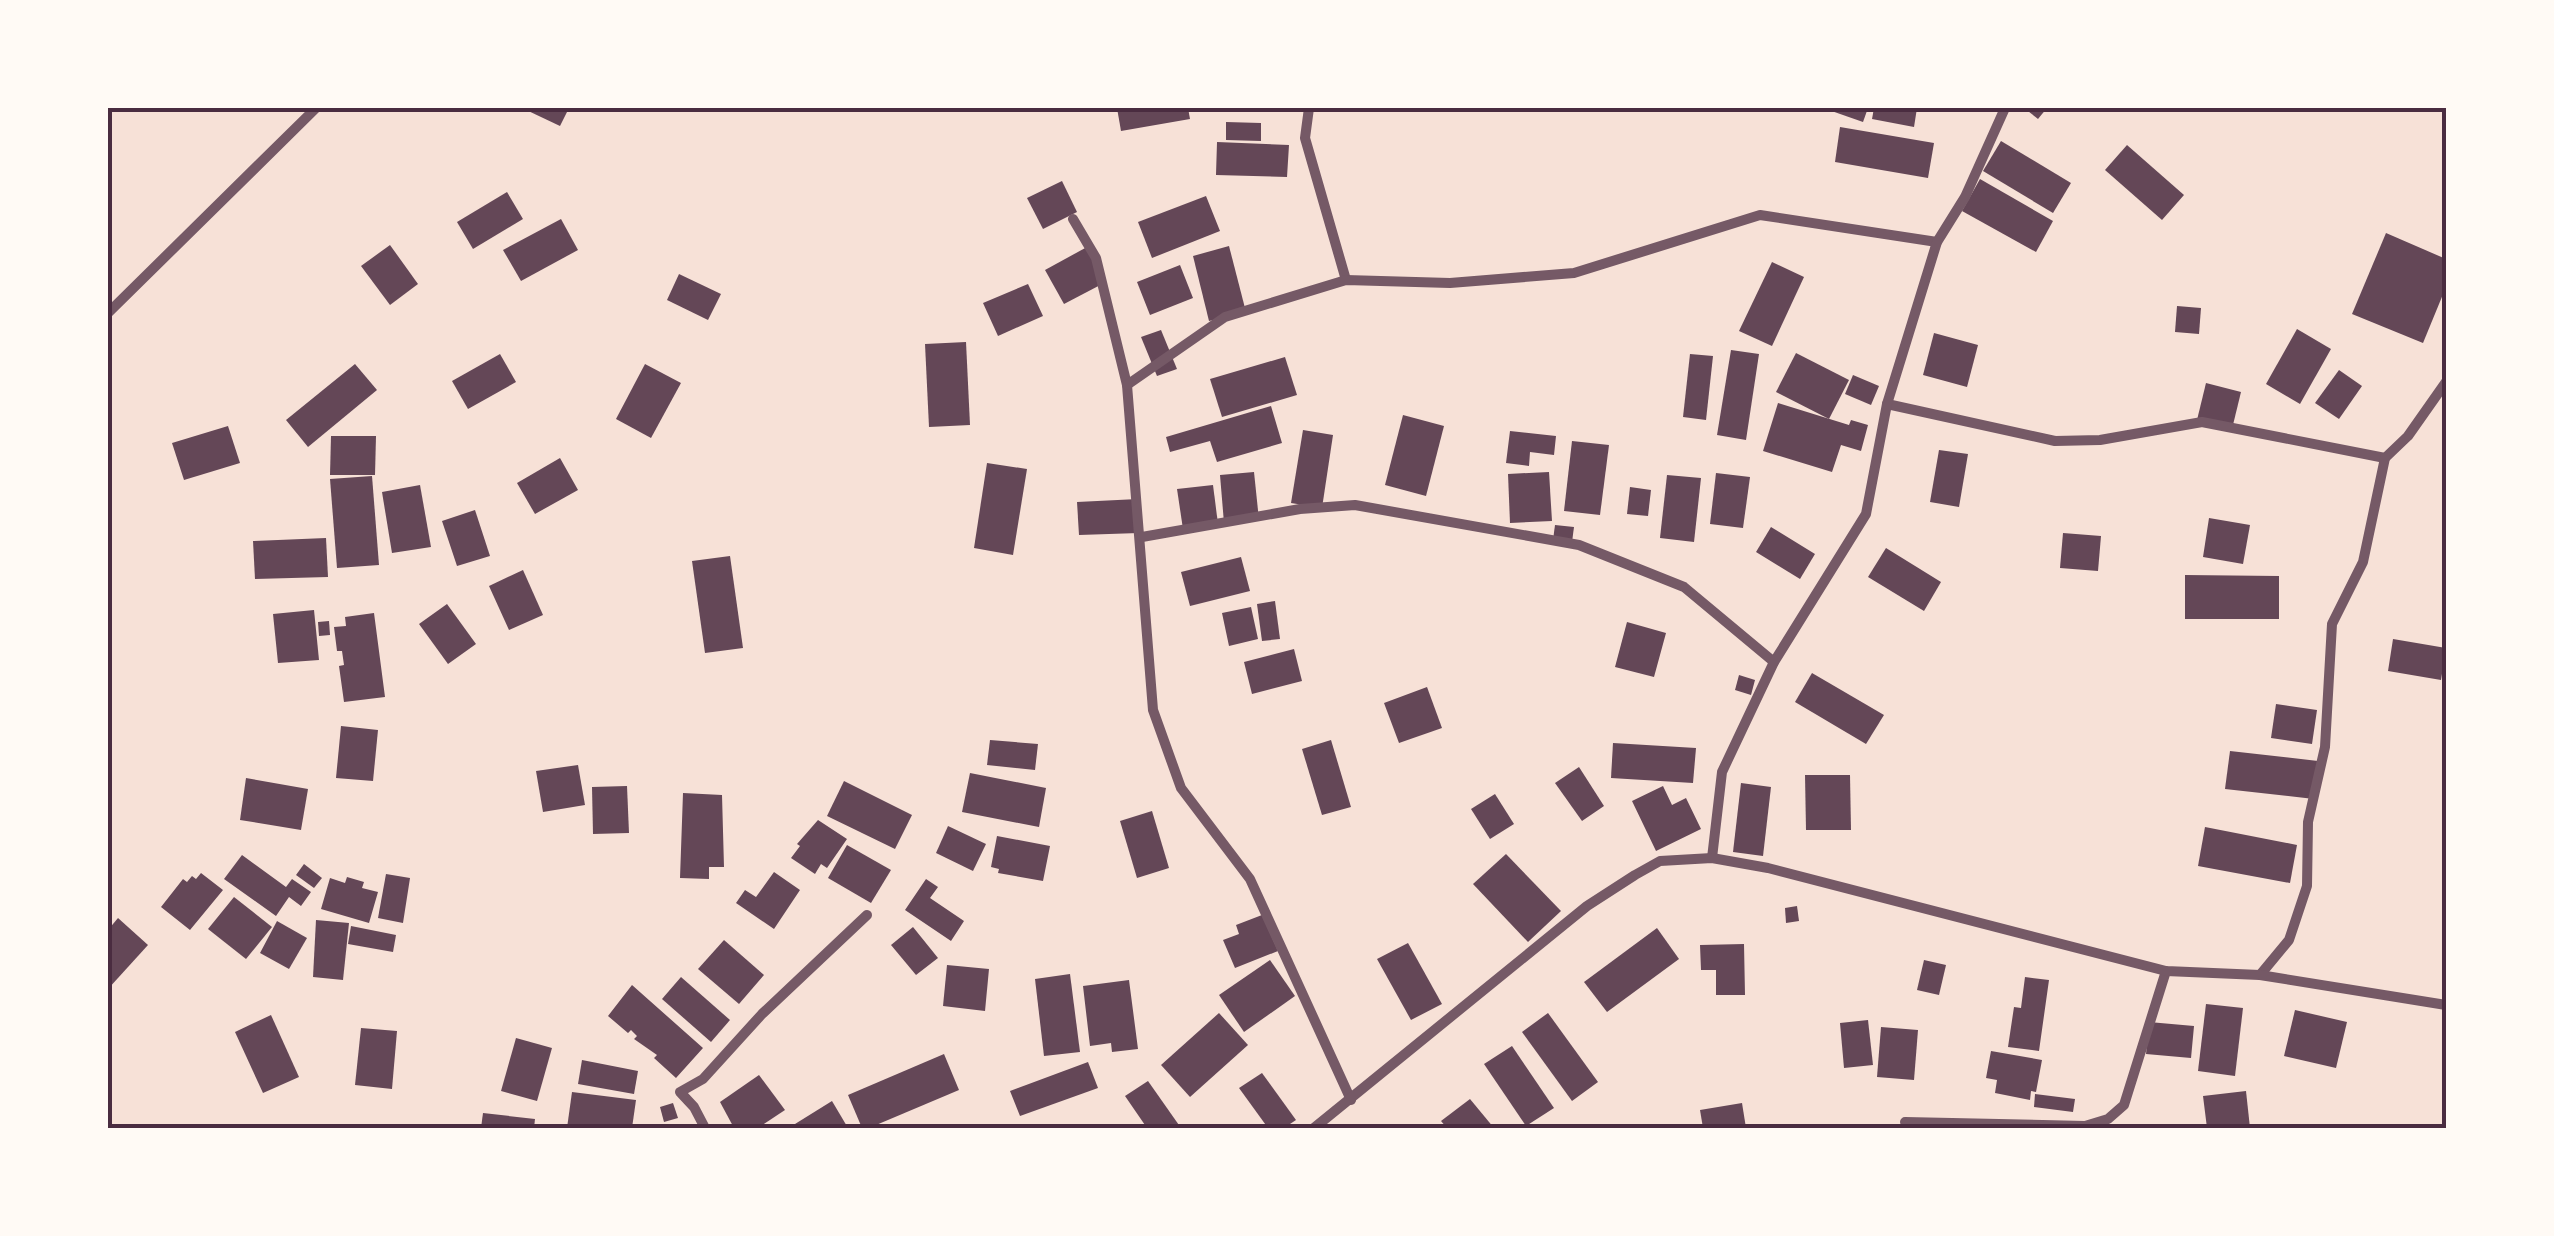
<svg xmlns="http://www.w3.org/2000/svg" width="2554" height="1236" font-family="'PT Sans Narrow',sans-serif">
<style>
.building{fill:#644757}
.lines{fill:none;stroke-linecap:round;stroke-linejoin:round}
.minor{stroke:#755966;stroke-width:10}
.neatline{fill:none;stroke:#4a2c40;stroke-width:4}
</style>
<rect width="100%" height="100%" fill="#f7e1d7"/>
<g class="building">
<path d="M522 108H569L560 126Z"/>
<path d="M1117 108H1188L1190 119 1121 131Z"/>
<path d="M1823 108H1868L1863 122Z"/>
<path d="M1874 108H1917L1914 127 1872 119Z"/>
<path d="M2024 108H2047L2038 119Z"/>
<path d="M1226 122 1261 123V141L1226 140Z"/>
<path d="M1840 127 1934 143 1928 178 1835 162Z"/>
<path d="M2001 141 2071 183 2053 213 1983 171Z"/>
<path d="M1217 142 1289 145 1287 177 1216 175Z"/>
<path d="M2127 145 2184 195 2162 220 2105 170Z"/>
<path d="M1980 179 2053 221 2036 252 1962 211Z"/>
<path d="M1062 181 1077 212 1043 229 1027 198Z"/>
<path d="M507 192 523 219 473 249 457 222Z"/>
<path d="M1206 196 1220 231 1152 258 1138 222Z"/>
<path d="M561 219 578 250 521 281 503 250Z"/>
<path d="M2386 233 2446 259V287L2423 343 2352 314Z"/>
<path d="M390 245 418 284 390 305 361 266Z"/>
<path d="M1229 246 1246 312 1209 321 1193 256Z"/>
<path d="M1087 247 1106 282 1064 304 1045 270Z"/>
<path d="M1772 262 1804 277 1772 346 1739 331Z"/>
<path d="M1180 265 1193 298 1150 315 1137 282Z"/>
<path d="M679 274 721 294 708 320 667 300Z"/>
<path d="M1028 284 1043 316 998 336 983 303Z"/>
<path d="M2177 306 2201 308 2199 334 2175 332Z"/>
<path d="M2297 329 2331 349 2300 404 2266 384Z"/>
<path d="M1161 330 1177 369 1157 376 1141 337Z"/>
<path d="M1934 333 1978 345 1967 387 1923 375Z"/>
<path d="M966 342 970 425 929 427 925 344Z"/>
<path d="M1731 350 1759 354 1746 440 1717 435Z"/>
<path d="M1796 353 1849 380 1829 419 1776 392Z"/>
<path d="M500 354 516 382 468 409 452 381Z"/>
<path d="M1690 354 1713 356 1706 420 1683 417Z"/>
<path d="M1285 357 1297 395 1222 417 1210 379Z"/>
<path d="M355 364 377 390 308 447 286 420Z"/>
<path d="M645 364 681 383 651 438 616 419Z"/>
<path d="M2339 370 2362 386 2339 419 2315 403Z"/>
<path d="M1853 375 1879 386 1871 405 1845 394Z"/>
<path d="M2206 383 2241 392 2232 429 2197 420Z"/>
<path d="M1778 403 1849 425 1851 420 1868 425 1861 451 1841 445 1832 472 1763 451Z"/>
<path d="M1271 406 1282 443 1217 462 1210 441 1170 452 1166 437Z"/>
<path d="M1403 415 1444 426 1426 496 1385 485Z"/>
<path d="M228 426 240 463 184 480 172 443Z"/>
<path d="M1303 430 1333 435 1322 508 1291 503Z"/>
<path d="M1510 431 1556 436 1554 455 1530 452 1529 466 1506 463Z"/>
<path d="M331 436H376L375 475H330Z"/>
<path d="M1572 441 1609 445 1600 515 1564 511Z"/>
<path d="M1939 450 1968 454 1959 507 1930 502Z"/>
<path d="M560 458 578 490 535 514 517 483Z"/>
<path d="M987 463 1027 469 1013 555 974 548Z"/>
<path d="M1254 472 1259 520 1224 523 1220 475Z"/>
<path d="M1549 472 1552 521 1510 523 1508 474Z"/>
<path d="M1716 473 1750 477 1743 528 1710 524Z"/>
<path d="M1667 475 1701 478 1694 542 1660 538Z"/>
<path d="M372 476 379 565 337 568 330 479Z"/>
<path d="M420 485 431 547 392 553 382 492Z"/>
<path d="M1213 485 1218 524 1183 529 1177 489Z"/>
<path d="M1630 487 1651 490 1648 516 1627 514Z"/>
<path d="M1138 499 1139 533 1079 535 1077 502Z"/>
<path d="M475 510 490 556 457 566 442 521Z"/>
<path d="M2209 518 2250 525 2243 564 2203 557Z"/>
<path d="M1555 525 1574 527 1572 542 1553 540Z"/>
<path d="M1771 527 1815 554 1800 579 1756 552Z"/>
<path d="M2063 533 2101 536 2098 571 2060 568Z"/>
<path d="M326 538 328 577 255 579 253 541Z"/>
<path d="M1886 548 1941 582 1924 611 1868 577Z"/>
<path d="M730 556 743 648 705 653 692 561Z"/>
<path d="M1241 557 1250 591 1190 606 1181 572Z"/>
<path d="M523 570 543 615 509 630 489 586Z"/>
<path d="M2185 575 2279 576V619H2185Z"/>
<path d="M1275 601 1280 639 1262 641 1257 604Z"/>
<path d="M447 604 476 644 448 664 419 624Z"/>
<path d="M1251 607 1258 639 1229 646 1222 613Z"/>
<path d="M314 610 319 660 278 663 273 614Z"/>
<path d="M374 613 385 697 344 702 339 666 344 665 342 651H337L334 627 346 626 345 617Z"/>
<path d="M329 621 330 635 319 636 318 622Z"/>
<path d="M1627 622 1666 633 1654 677 1615 667Z"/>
<path d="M2393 639 2446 648 2441 680 2388 671Z"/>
<path d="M1294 649 1302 681 1252 694 1244 662Z"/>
<path d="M1812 673 1884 715 1866 744 1795 702Z"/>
<path d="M1739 675 1755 680 1751 695 1735 690Z"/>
<path d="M1427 687 1442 728 1399 743 1384 703Z"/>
<path d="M2276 704 2317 710 2312 744 2271 738Z"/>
<path d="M341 726 378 730 373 781 336 778Z"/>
<path d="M990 740 1038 744 1035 770 987 765Z"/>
<path d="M1331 740 1351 807 1322 815 1302 749Z"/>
<path d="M1613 743 1696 748 1693 783 1611 778Z"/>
<path d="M2230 751 2318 761 2314 799 2225 789Z"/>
<path d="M578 765 585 805 543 812 536 771Z"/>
<path d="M1579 767 1604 806 1582 821 1555 783Z"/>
<path d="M970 773 1046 788 1039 827 962 812Z"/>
<path d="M1805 775H1850L1851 830H1806Z"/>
<path d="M246 778 308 789 301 830 240 820Z"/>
<path d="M844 781 912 815 895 849 827 816Z"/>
<path d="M1741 783 1771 787 1763 856 1733 852Z"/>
<path d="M627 786 629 833 593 834 592 787Z"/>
<path d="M1663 786 1672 805 1686 798 1701 829 1656 851 1632 801Z"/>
<path d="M683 793 722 795 724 867H709V879L680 878Z"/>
<path d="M1495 794 1514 824 1490 839 1471 809Z"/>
<path d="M1152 811 1169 868 1137 878 1120 821Z"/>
<path d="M818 820 847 839 827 868 821 864 815 874 791 858 800 846 797 844Z"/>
<path d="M948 826 986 844 973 871 936 853Z"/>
<path d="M2205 827 2297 845 2290 883 2198 866Z"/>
<path d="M997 836 1050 846 1043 881 998 873 999 869 991 867Z"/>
<path d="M847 845 891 870 871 903 828 878Z"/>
<path d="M1506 854 1561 911 1528 942 1473 884Z"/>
<path d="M242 855 286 887 292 879 311 892 301 906 289 897 276 916 224 879Z"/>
<path d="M304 864 322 878 314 888 296 875Z"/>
<path d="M774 872 800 890 774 929 736 903 745 890 756 897Z"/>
<path d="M201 873 223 890 190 930 161 907 183 879 187 882 192 876 196 879Z"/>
<path d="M386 874 410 878 403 923 378 918Z"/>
<path d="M347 877 364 882 362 888 378 892 369 923 321 909 330 878 345 883Z"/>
<path d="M926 879 938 887 930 898 964 921 951 941 905 910Z"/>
<path d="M234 897 272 927 246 959 208 929Z"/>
<path d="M1797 906 1799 921 1786 923 1785 908Z"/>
<path d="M1262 915 1278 951 1235 968 1223 940 1239 934 1236 925Z"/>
<path d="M118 918 148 945 108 989V930Z"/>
<path d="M316 920 349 923 343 980 313 977Z"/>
<path d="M277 921 307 938 289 969 260 953Z"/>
<path d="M351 926 396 935 393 952 348 944Z"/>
<path d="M913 927 938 958 916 975 891 945Z"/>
<path d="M1657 928 1679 959 1607 1012 1584 982Z"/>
<path d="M724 940 764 975 739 1004 698 969Z"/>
<path d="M1408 943 1442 1004 1411 1020 1377 959Z"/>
<path d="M1744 944 1745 995H1716V970H1701L1700 945Z"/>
<path d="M1270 960 1295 996 1244 1032 1219 995Z"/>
<path d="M1924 960 1946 965 1939 995 1917 990Z"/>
<path d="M947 965 989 969 985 1011 943 1006Z"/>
<path d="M1070 974 1080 1052 1044 1056 1035 979Z"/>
<path d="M681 977 730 1020 711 1042 662 999Z"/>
<path d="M2025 977 2049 980 2039 1051 2008 1047 2014 1007 2021 1008Z"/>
<path d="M1129 980 1138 1049 1112 1052 1111 1043 1090 1046 1083 986Z"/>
<path d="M632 985 703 1048 676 1078 654 1058 657 1055 634 1039 637 1036 631 1030 628 1033 608 1016Z"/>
<path d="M2206 1004 2243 1008 2235 1076 2198 1071Z"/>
<path d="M2295 1010 2347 1022 2336 1068 2284 1056Z"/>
<path d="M1219 1013 1248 1045 1190 1097 1161 1065Z"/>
<path d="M1548 1013 1598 1082 1572 1101 1522 1032Z"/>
<path d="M271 1015 299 1077 263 1093 235 1032Z"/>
<path d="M1868 1020 1873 1065 1844 1068 1840 1023Z"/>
<path d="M2149 1022 2194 1026 2191 1058 2146 1054Z"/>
<path d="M1881 1027 1918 1030 1914 1080 1877 1077Z"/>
<path d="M361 1028 397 1031 392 1089 355 1085Z"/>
<path d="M516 1038 552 1048 537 1101 501 1091Z"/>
<path d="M1512 1046 1554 1108 1526 1126 1484 1064Z"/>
<path d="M1991 1051 2042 1060 2036 1092 2031 1091 2030 1100 1995 1093 1997 1080 1986 1078Z"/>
<path d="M944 1054 959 1090 869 1128H862L848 1095Z"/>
<path d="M582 1060 638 1071 634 1094 578 1084Z"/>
<path d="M1088 1062 1098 1088 1020 1116 1010 1091Z"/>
<path d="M1262 1073 1296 1120 1284 1128H1268L1239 1088Z"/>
<path d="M759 1075 785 1110 758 1128H734L720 1102Z"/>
<path d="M1148 1081 1181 1128H1147L1125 1096Z"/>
<path d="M2246 1091 2250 1128H2207L2203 1096Z"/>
<path d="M572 1092 636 1100 632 1128H567Z"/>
<path d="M2035 1094 2075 1099 2073 1112 2034 1107Z"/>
<path d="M1470 1099 1494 1128H1447L1441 1121Z"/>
<path d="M832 1101 848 1128H798L795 1124Z"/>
<path d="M673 1103 678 1118 664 1122 660 1107Z"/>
<path d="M1742 1103 1746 1128H1703L1700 1110Z"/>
<path d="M483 1113 535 1119 534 1128H481Z"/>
</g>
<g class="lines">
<g class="minor">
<path d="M1309 108 1305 138 1346 280"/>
<path d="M1073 219 1096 258 1127 385 1153 710 1181 788 1250 879 1351 1100"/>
<path d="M108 313 316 108"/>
<path d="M1127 385 1225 317 1346 280 1450 283 1574 273 1760 215 1937 242"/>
<path d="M1887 404 2055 441 2100 440 2202 422 2385 458 2408 436 2446 382"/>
<path d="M1142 537 1300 509 1355 505 1579 545 1684 587 1774 662"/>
<path d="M1712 858 1722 772 1774 662 1866 514 1887 404 1937 242 1965 197 2005 108"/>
<path d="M2260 975 2289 940 2307 886 2308 822 2325 747 2332 624 2363 562 2385 458"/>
<path d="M1905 1122 2085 1126 2108 1119 2124 1105 2166 971"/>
<path d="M705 1128 694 1107 680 1092 703 1079 762 1014 867 915"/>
<path d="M1314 1128 1587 906 1635 875 1660 861 1712 858 1768 868 2166 971 2260 975 2446 1005"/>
</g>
</g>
<rect width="2554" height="1236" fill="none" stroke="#fffaf5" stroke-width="220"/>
<rect x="110" y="110" width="2334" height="1016" class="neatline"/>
</svg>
